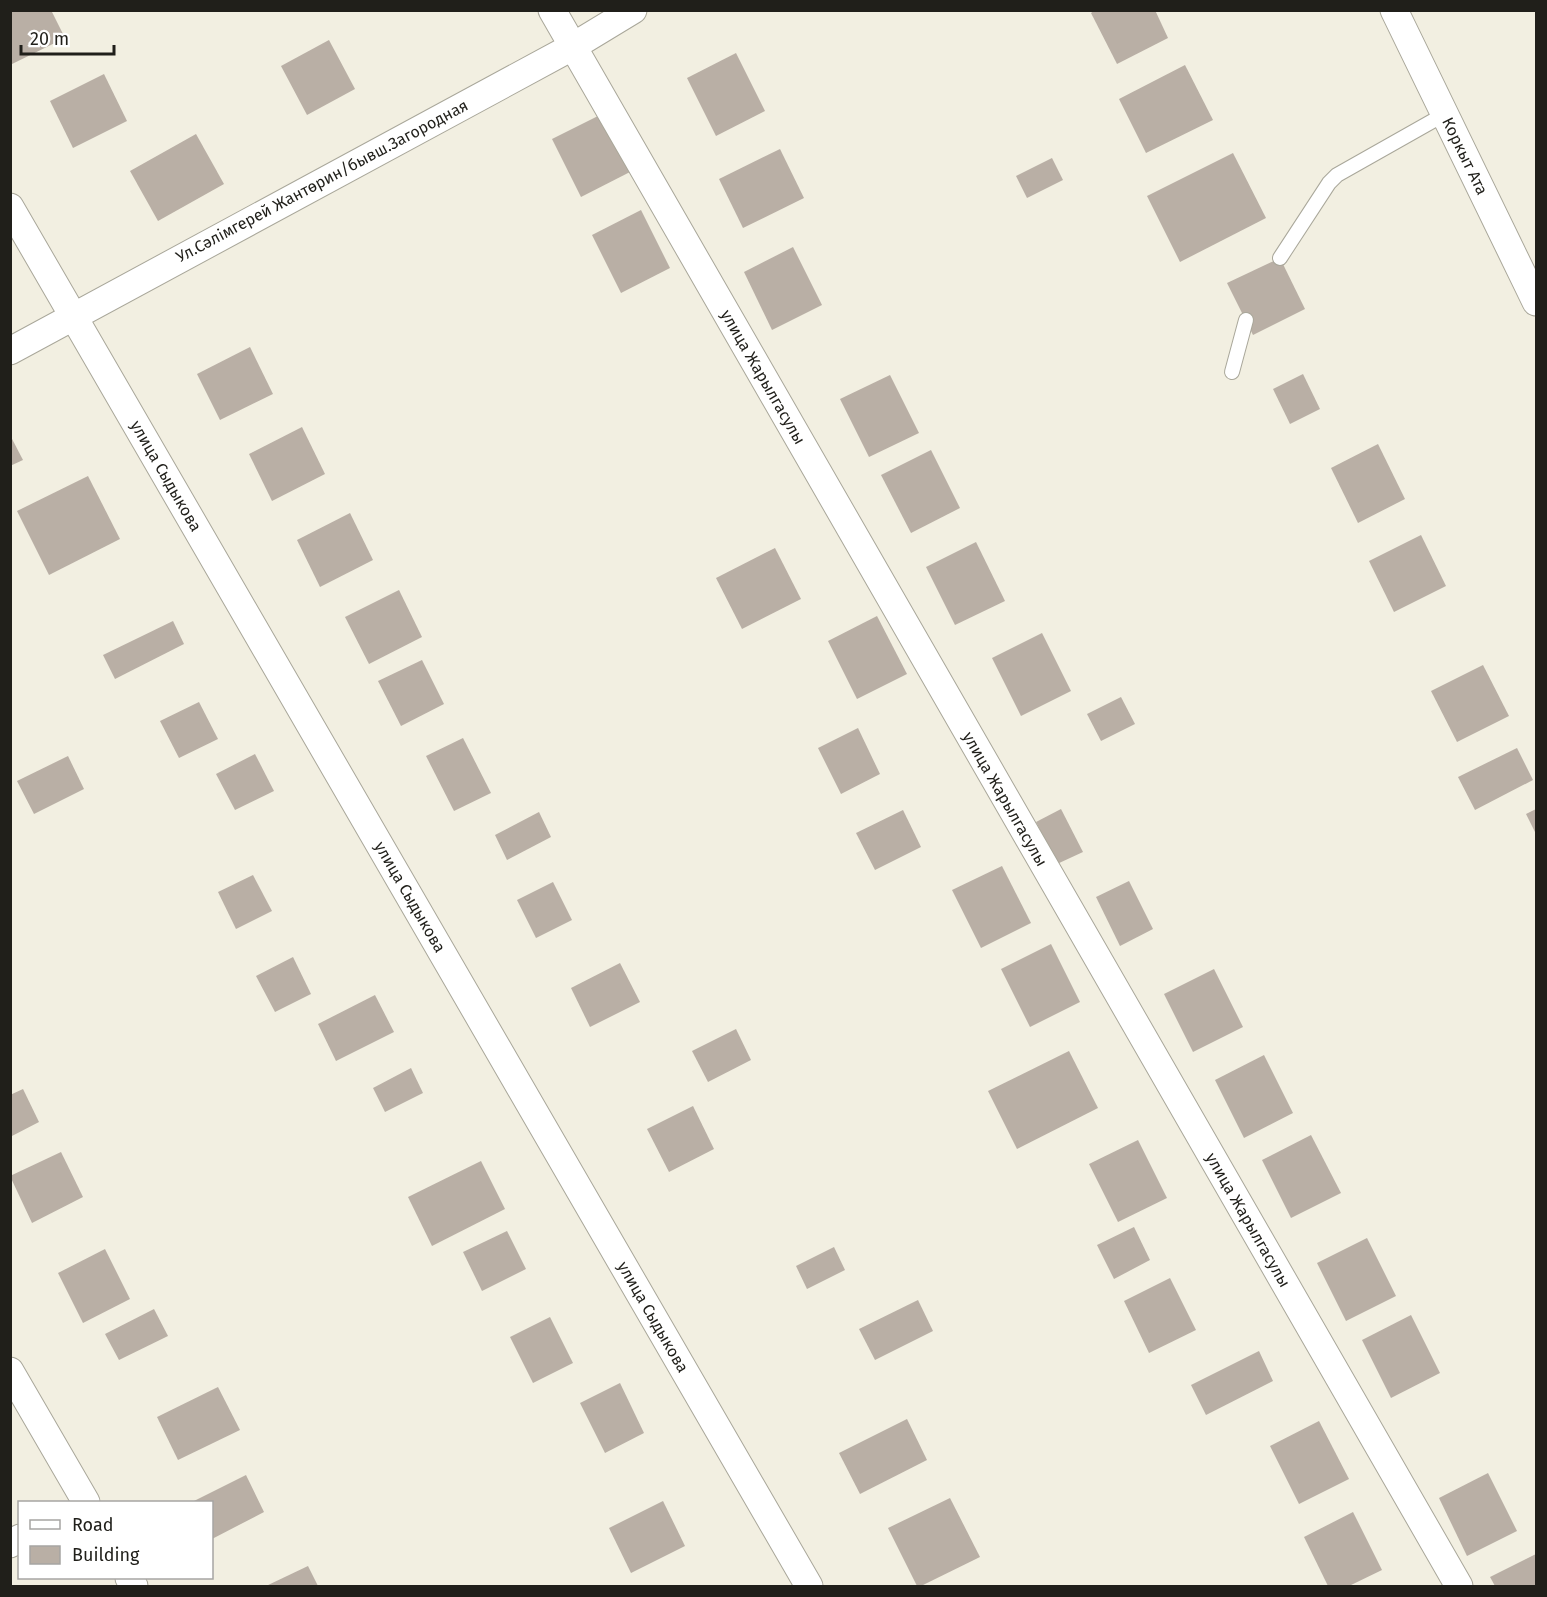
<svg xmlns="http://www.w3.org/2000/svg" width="1547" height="1597" font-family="'Fira Sans',sans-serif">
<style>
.building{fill:#b9afa5}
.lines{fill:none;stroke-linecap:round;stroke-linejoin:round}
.service-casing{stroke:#a9a79a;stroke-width:16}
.minor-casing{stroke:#a9a79a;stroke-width:29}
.service{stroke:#fff;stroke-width:14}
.minor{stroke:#fff;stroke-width:27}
.labels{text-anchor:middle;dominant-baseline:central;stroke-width:4.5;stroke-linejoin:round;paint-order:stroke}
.street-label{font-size:16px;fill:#201f1a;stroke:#fff}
</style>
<rect width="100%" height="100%" fill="#f2efe1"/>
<g class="building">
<path d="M10 10H51L65 38 10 65Z"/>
<path d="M1095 10H1155L1168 38 1117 64 1091 13Z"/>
<path d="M329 40 355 89 307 115 281 66Z"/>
<path d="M736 53 765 111 716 136 687 78Z"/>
<path d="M1185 65 1213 120 1146 153 1119 99Z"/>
<path d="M104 74 127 121 73 148 50 101Z"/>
<path d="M602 114 630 172 581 197 552 139Z"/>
<path d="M196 134 224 184 158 221 130 171Z"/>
<path d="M780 149 804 198 743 228 719 179Z"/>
<path d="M1233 153 1266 218 1180 262 1147 196Z"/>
<path d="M1052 158 1063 180 1027 198 1016 176Z"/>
<path d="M641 210 670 268 621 293 592 235Z"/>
<path d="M793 247 822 305 772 330 744 272Z"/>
<path d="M1280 258 1305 309 1253 335 1227 283Z"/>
<path d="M250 347 273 394 220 420 197 374Z"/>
<path d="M1303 374 1320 409 1290 424 1273 389Z"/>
<path d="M890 375 919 433 869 457 840 399Z"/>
<path d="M302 427 325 474 272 501 249 454Z"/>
<path d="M10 435 23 460 10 466Z"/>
<path d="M1378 444 1405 499 1358 523 1331 468Z"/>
<path d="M931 450 960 508 911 533 881 475Z"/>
<path d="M88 476 120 539 49 575 17 511Z"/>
<path d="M350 513 373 560 320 587 297 540Z"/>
<path d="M1421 535 1446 586 1394 612 1369 561Z"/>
<path d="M976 542 1005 601 955 625 926 567Z"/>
<path d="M775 548 801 599 742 629 716 578Z"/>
<path d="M399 590 422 637 369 664 345 617Z"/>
<path d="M877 616 907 674 857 699 828 641Z"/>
<path d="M173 621 184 644 115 679 103 655Z"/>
<path d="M1042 633 1071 691 1021 716 992 658Z"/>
<path d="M422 660 444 704 401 726 378 681Z"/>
<path d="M1483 665 1509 716 1457 742 1431 691Z"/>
<path d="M1121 697 1135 724 1101 741 1087 714Z"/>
<path d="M199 702 218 739 179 758 160 721Z"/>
<path d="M858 728 880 774 841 794 818 748Z"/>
<path d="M463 738 491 793 454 811 426 756Z"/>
<path d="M1517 748 1533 780 1475 810 1458 777Z"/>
<path d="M255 754 274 791 235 810 216 774Z"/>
<path d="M68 756 84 789 34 814 17 781Z"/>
<path d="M1061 809 1083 852 1057 864 1036 822Z"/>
<path d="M1536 809V834L1526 814Z"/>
<path d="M903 810 921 847 875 870 856 833Z"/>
<path d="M539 812 551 837 507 860 495 835Z"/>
<path d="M1002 866 1031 923 981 948 952 890Z"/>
<path d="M253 875 272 911 236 929 218 892Z"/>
<path d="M1129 881 1153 929 1120 946 1096 897Z"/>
<path d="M553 882 572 920 536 938 517 900Z"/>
<path d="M1051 944 1080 1002 1030 1027 1001 969Z"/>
<path d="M293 957 311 994 275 1012 256 976Z"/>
<path d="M620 963 640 1002 590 1027 571 988Z"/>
<path d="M1214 969 1243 1027 1193 1052 1164 994Z"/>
<path d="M375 995 394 1032 336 1061 318 1024Z"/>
<path d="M736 1029 751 1060 708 1082 692 1051Z"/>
<path d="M1069 1051 1098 1108 1017 1149 988 1091Z"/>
<path d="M1264 1055 1293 1113 1244 1138 1215 1080Z"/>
<path d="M411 1068 423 1093 385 1112 373 1088Z"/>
<path d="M23 1089 39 1122 10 1137V1095Z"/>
<path d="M693 1106 714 1149 669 1172 647 1129Z"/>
<path d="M1311 1135 1341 1193 1291 1218 1262 1160Z"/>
<path d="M1138 1140 1167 1198 1118 1222 1089 1164Z"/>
<path d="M61 1152 83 1197 32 1223 10 1176Z"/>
<path d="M481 1161 505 1209 432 1246 408 1197Z"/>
<path d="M1134 1227 1150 1260 1114 1279 1097 1245Z"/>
<path d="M507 1231 526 1269 482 1291 463 1252Z"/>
<path d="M1367 1238 1396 1296 1346 1321 1317 1263Z"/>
<path d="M834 1247 845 1270 807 1289 796 1266Z"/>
<path d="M105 1249 130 1299 83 1323 58 1273Z"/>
<path d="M1170 1278 1196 1330 1149 1353 1124 1301Z"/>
<path d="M918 1300 933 1331 875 1360 859 1329Z"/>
<path d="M154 1309 168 1336 119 1360 105 1334Z"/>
<path d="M1411 1315 1440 1373 1391 1398 1362 1340Z"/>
<path d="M550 1317 573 1363 533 1383 510 1337Z"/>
<path d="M1259 1351 1273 1381 1206 1415 1191 1385Z"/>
<path d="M620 1383 644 1433 605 1453 580 1403Z"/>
<path d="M218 1387 240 1430 178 1460 157 1417Z"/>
<path d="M907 1419 927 1460 860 1494 839 1453Z"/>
<path d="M1319 1421 1349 1479 1299 1504 1270 1446Z"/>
<path d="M1488 1473 1517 1531 1467 1556 1439 1498Z"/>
<path d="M246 1475 264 1512 212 1539V1502H192Z"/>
<path d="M950 1498 980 1557 921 1586H917L888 1528Z"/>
<path d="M663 1501 685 1546 631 1573 609 1528Z"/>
<path d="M1353 1512 1382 1570 1349 1586H1328L1304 1537Z"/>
<path d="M1536 1554V1586H1495L1490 1577Z"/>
<path d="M308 1566 318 1586H266Z"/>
</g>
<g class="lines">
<defs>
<g id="service">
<path d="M1280 258 1329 183 1337 175 1445 114"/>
<path d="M1232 372 1246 320"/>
</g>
<g id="minor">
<path d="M552 10 1459 1586"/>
<path d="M1394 10 1536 302"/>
<path d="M10 207 809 1586"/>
<path d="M10 351 572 47 633 10"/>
<path d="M10 1371 86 1502"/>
<path d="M10 1544 20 1538"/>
<path d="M129 1578 134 1586"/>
</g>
</defs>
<use href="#service" class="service-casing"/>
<use href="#minor" class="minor-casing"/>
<use href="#service" class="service"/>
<use href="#minor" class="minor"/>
</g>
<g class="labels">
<g class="street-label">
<text transform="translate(1465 156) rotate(64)">Коркыт Ата</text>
<text transform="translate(322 181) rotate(-28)">Ул.Сәлімгерей Жантөрин/бывш.Загородная</text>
<text transform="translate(763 377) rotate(60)">улица Жарылгасулы</text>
<text transform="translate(166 476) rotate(60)">улица Сыдыкова</text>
<text transform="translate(1005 799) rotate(60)">улица Жарылгасулы</text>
<text transform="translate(410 897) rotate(60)">улица Сыдыкова</text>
<text transform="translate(1248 1220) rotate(60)">улица Жарылгасулы</text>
<text transform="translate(653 1317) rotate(60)">улица Сыдыкова</text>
</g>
</g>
<rect width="1547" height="1597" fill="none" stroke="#201f1a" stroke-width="24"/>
<rect x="18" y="1501" width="195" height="78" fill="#ffffff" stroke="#a6a5a3" stroke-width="1.5"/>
<rect x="30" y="1520" width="30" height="9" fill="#ffffff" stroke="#a6a5a3" stroke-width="1.5"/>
<text x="72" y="1531" font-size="18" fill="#201f1a">Road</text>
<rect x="30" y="1546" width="30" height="18" fill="#b9afa5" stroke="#a6a5a3" stroke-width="1.5"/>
<text x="72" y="1561" font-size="18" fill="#201f1a">Building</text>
<path d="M21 45v9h93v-9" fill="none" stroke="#201f1a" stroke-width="3"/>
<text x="30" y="45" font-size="18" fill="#201f1a" stroke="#ffffff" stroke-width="4.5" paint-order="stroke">20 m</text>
</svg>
